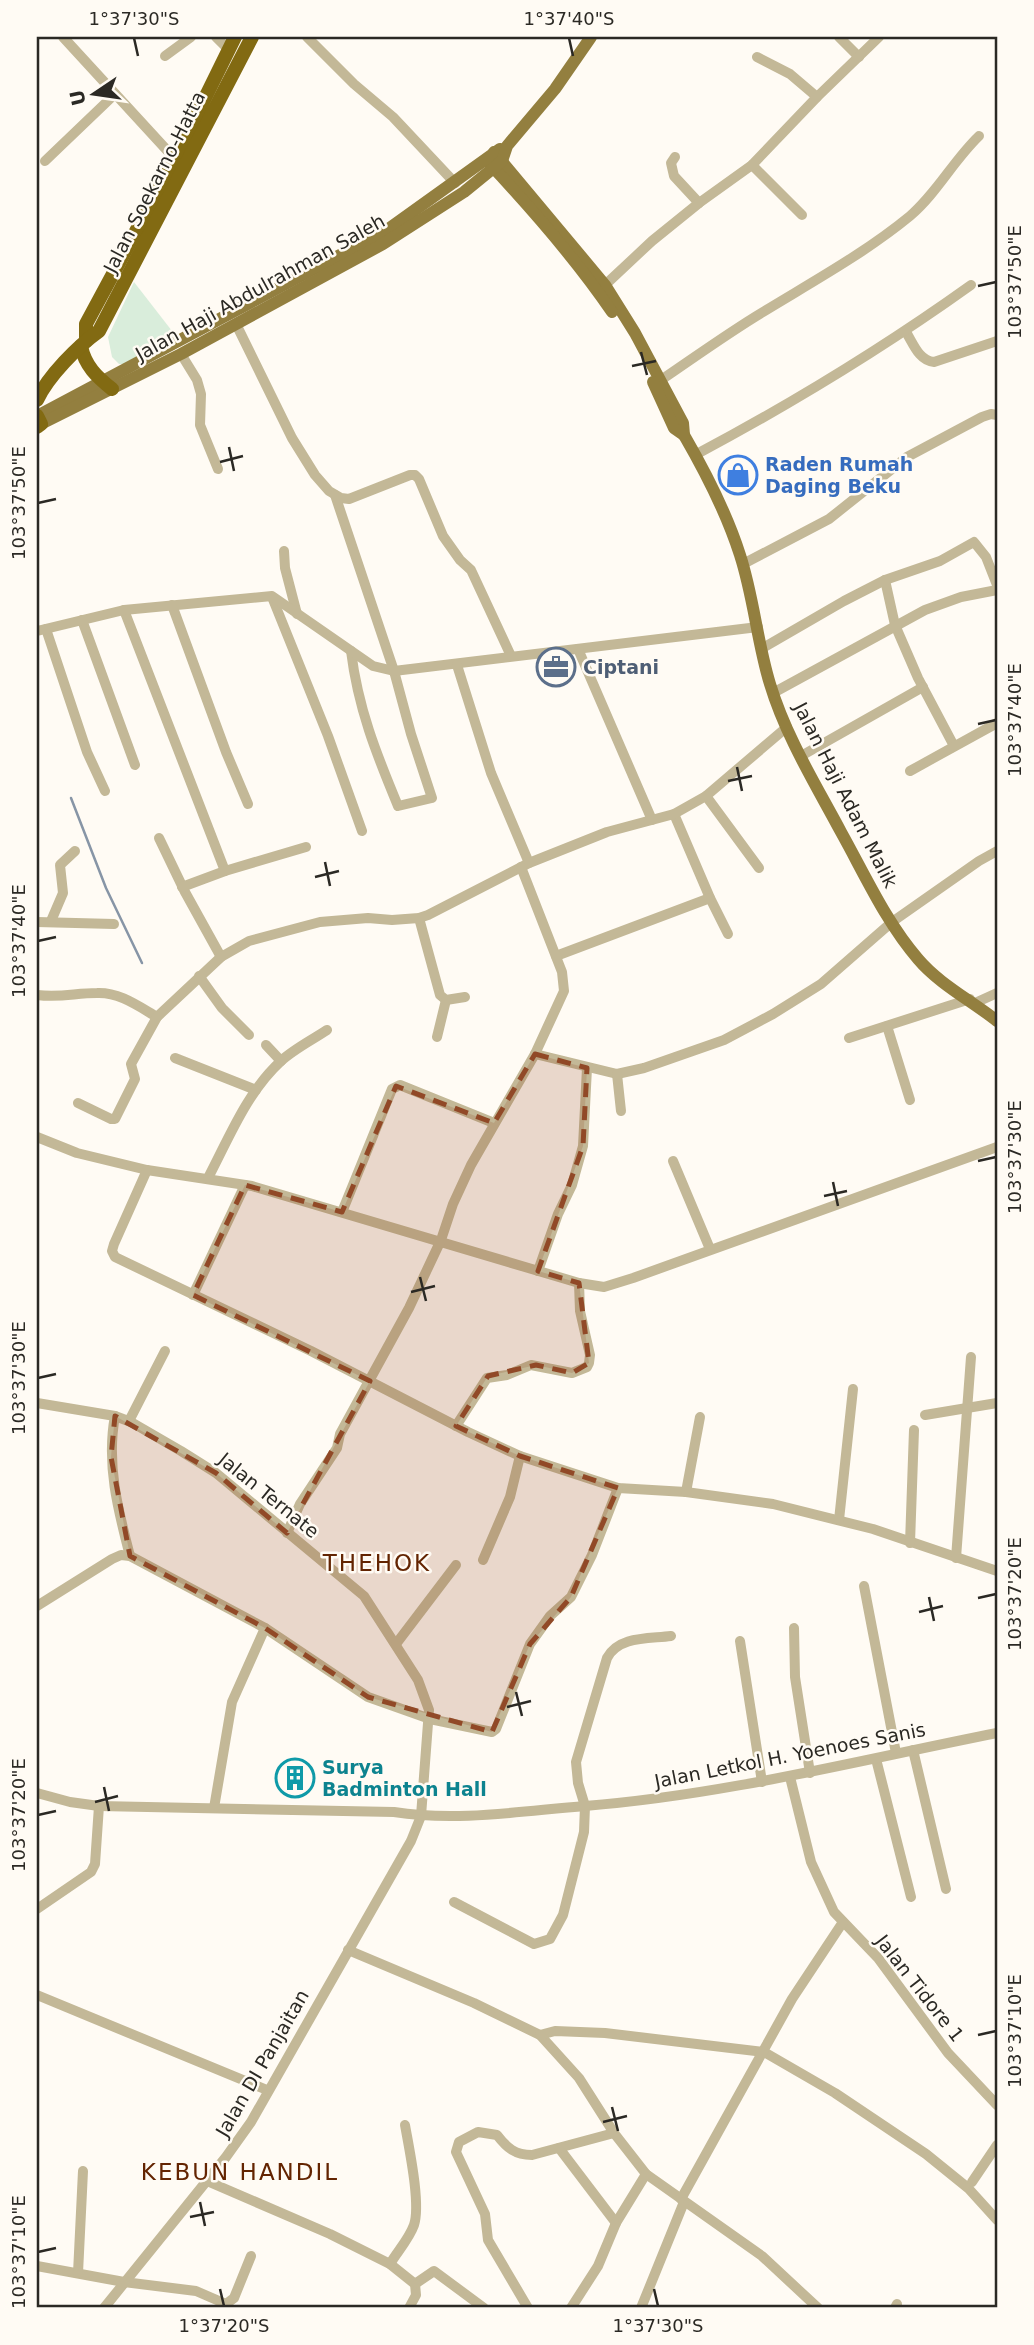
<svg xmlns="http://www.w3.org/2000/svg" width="1034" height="2345" font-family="'DejaVu Sans',sans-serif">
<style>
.green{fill:#d9eddb}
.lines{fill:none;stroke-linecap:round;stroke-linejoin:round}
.stream{stroke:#8795a6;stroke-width:2.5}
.minor{stroke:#c3b897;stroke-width:10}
.major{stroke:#937f3f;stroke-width:12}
.highway{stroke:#826a12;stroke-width:14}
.marked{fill:#914927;fill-opacity:0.2;stroke:#914927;stroke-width:5;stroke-dasharray:14 9;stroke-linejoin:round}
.ticks{fill:none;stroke:#2b2924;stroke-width:2.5}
.labels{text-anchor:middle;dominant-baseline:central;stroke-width:5;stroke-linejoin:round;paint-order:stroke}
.street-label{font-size:19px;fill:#2b2924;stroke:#fffbf4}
.shop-label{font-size:19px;font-weight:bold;fill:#366cbe;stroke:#fffbf4;text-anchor:start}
.service-label{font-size:19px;font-weight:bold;fill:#4e5e75;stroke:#fffbf4;text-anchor:start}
.culture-label{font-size:19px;font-weight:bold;fill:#0d838f;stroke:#fffbf4;text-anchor:start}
.quarter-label{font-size:23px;letter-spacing:2px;fill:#632401;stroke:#fffbf4}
.neatline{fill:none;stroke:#2b2924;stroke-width:2.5}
.ticks-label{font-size:18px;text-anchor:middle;fill:#2b2924}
</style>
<rect width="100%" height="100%" fill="#fffbf4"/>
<path class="green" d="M134 282 179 340 128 364H119L112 357 108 337Z"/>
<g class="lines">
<path class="stream" d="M71 798 106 888 142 963"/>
<g class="minor">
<path d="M63 37 175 159"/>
<path d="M216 37 229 50"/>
<path d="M307 37 354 84 393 117 455 183"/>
<path d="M839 37 859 57"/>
<path d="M165 56 191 37"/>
<path d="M757 57 790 74 817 97"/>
<path d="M675 157 671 163 674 176 699 203"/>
<path d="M45 161 115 94"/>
<path d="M752 165 802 215"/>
<path d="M605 285 652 241 699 203 752 165 817 97 879 37"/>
<path d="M236 324 292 438 315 475 329 491 341 498 349 499 410 475H415L419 479 443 536 460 560 471 570 511 656"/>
<path d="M906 332C913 343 919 361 934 362L997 341"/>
<path d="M181 354 197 380 201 394 200 425 218 469"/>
<path d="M661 380C695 357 728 333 763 312 812 282 865 253 910 216 937 193 953 161 979 136"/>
<path d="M695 455C791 404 883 348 971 285"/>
<path d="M335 495 394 671 411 734 432 798 398 806C376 753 358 708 351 651"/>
<path d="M284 551 285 568 297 614"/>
<path d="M743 564 829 519 907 457 982 417 991 414 997 415"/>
<path d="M885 580 895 625 918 678 954 746"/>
<path d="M272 597 328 736 362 831"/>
<path d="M172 605 226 752 248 804"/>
<path d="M124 610 225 871"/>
<path d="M82 620 135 765"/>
<path d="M46 629 87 752 105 791"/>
<path d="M37 631 124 610 272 596 373 666 394 671 758 627"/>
<path d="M578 649 652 820"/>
<path d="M761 649 844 601 885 580 940 561 974 542 986 557 997 585"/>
<path d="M457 665 491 773 529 863"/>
<path d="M773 693 925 610 961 597 997 590"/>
<path d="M801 756 923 687"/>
<path d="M910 771 997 723"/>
<path d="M706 796 759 868"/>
<path d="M674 814 710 898 728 934"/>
<path d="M159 838 185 892 221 957"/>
<path d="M182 887 225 871 306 847"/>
<path d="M419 918 440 995 446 1000 465 997"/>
<path d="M51 921 63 893 60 865 75 851"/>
<path d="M37 922 114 924"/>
<path d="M556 956 710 898"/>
<path d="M199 976 222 1008 249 1035"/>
<path d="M37 995C61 998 75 993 97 993 119 992 138 1006 157 1017"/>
<path d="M975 1003 997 993"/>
<path d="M887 1026 910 1100"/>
<path d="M437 1037 446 1000"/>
<path d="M849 1038 970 999"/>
<path d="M266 1045 281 1061"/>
<path d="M535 1054 617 1074 644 1068 724 1040 773 1014 821 984 892 922 979 861 997 851"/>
<path d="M175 1058 256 1090"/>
<path d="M617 1074 621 1111"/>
<path d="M78 1103 111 1119H115L135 1079 131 1064 157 1017 221 957 249 941 320 922 368 918 392 920 419 918 428 915 529 863 607 832 674 814 706 796 787 727"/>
<path d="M37 1137 77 1153 147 1170 252 1186 579 1283 604 1287 633 1278 997 1147"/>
<path d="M673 1161 710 1249"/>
<path d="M147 1170 114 1244 112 1251 115 1257 311 1351 468 1432 520 1456 618 1488 686 1492 773 1504 873 1529 997 1571"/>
<path d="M208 1178C229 1138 247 1092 281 1061 294 1049 312 1040 327 1030"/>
<path d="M342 1212 392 1089 400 1085 494 1123"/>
<path d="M538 1271 558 1214 572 1185 583 1146 587 1068"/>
<path d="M193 1295 245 1185"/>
<path d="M37 1403 115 1416 131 1422 181 1451 216 1473 364 1596 418 1680 429 1710 421 1816 411 1841 251 2122 226 2157 104 2308"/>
<path d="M925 1415 997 1403"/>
<path d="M115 1416C106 1464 118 1510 130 1556"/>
<path d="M129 1421 165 1351"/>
<path d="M456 1426 487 1378 507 1375 531 1365 572 1373 587 1367 589 1363 590 1355 580 1311 579 1283"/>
<path d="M686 1492 700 1417"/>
<path d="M839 1520 853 1389"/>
<path d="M287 1533 300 1504 337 1448 340 1434 409 1308 441 1240 453 1204 471 1165 535 1054 564 991 562 972 521 867"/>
<path d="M910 1543 914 1430"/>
<path d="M956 1558 971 1357"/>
<path d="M483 1560 510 1497 520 1456"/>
<path d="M864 1586 896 1753"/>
<path d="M37 1606 112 1559 121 1555 130 1556 265 1628 368 1697 430 1719 492 1732 496 1729 530 1644 550 1616 571 1597 592 1555 618 1488"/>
<path d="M794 1628 795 1677 810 1773"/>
<path d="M740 1641 762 1782"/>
<path d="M396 1644 456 1565"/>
<path d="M913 1750 946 1889"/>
<path d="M876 1759 911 1897"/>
<path d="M790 1777 811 1862 834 1912 878 1958 948 2053 997 2105"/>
<path d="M37 1793 70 1802 99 1806 394 1812C457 1822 522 1811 585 1806 724 1795 860 1760 997 1733"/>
<path d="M214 1808 232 1702 265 1628"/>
<path d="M454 1902 534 1944 550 1939 563 1915 584 1832 585 1806 578 1783 576 1762 607 1658C619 1636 648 1639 671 1636"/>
<path d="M37 1909 91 1872 95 1864 99 1806"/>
<path d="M348 1950 474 2003 540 2035 579 2078 614 2133 646 2174 762 2256 818 2308"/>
<path d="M37 1995 267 2090"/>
<path d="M540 2035 555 2031 605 2033 764 2052 835 2093 926 2154 968 2188 997 2220"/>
<path d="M559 2148 616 2223"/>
<path d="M207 2181 330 2234 390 2264 415 2284 416 2295 409 2308"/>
<path d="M972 2182 997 2145"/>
<path d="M681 2199 792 1999 843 1922"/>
<path d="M390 2264C397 2252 409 2239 414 2225 421 2204 409 2148 405 2125"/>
<path d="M37 2266 124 2282 196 2291 226 2304 234 2298 251 2256"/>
<path d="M78 2273 83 2171"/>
<path d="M415 2284 434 2271 484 2308"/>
<path d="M528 2308 488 2240 485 2214 456 2152 459 2142 478 2132 497 2135C507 2148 515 2155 532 2155L614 2133"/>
<path d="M571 2308 598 2266 616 2223 646 2174"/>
<path d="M641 2308 684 2202"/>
<path d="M895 2308 897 2304"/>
</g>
<g class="major">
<path d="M494 152 605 285 635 333 683 423 684 435C706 473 727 514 740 555 754 598 757 642 770 684 786 737 816 785 841 832 865 875 886 922 918 959 939 984 972 1001 997 1021"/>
<path d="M488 162C532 209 576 259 612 312"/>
<path d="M653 382 674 428 684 435"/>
<path d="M37 416 387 230 500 149"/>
<path d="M41 424 181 354 383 244 464 192 502 161 507 146 555 89 591 37"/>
</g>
<g class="highway">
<path d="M86 341V324L175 159 235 37"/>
<path d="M81 346C85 366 97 377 112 389"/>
<path d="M37 400C48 376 78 346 99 331L252 37"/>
<path d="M37 416 41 424 37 427"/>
</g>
</g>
<path class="marked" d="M535 1054 587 1068 583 1146 538 1271 579 1283 589 1363 572 1373 536 1365 488 1376 456 1426 520 1456 618 1488 571 1597 530 1644 492 1732 368 1697 265 1628 130 1556 111 1457 115 1416 216 1473 287 1533 370 1381 193 1295 245 1185 342 1212 396 1086 494 1123Z"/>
<path class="ticks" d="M134 38 138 56M569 38 573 56M978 286 996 282M641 352 647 375M632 366 656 361M229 447 234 471M220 462 243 456M38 503 56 499M978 724 996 720M737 767 742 791M728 781 752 776M325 862 330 886M315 877 339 871M38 941 56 937M978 1161 996 1157M833 1182 838 1206M824 1196 847 1191M420 1277 426 1301M411 1292 435 1286M38 1378 56 1374M929 1597 934 1621M978 1598 996 1594M919 1612 943 1606M516 1692 522 1716M507 1707 531 1701M104 1787 109 1811M95 1802 118 1796M38 1815 56 1811M978 2035 996 2031M612 2107 618 2131M603 2122 627 2116M200 2202 205 2226M190 2217 214 2212M38 2252 56 2248M220 2289 224 2306M654 2289 658 2306"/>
<defs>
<symbol id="shop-ring" viewBox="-11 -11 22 22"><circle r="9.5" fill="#fffbf4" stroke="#3f7fe0" stroke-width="1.5"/><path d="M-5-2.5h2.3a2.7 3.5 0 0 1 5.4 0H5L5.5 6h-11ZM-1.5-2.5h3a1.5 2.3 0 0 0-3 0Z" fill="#3f7fe0"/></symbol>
<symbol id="office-ring" viewBox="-11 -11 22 22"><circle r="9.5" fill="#fffbf4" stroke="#5c6f8a" stroke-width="1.5"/><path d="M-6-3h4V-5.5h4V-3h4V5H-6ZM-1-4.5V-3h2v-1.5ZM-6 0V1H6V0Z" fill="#5c6f8a"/></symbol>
<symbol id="building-ring" viewBox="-11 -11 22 22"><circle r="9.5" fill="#fffbf4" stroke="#0f9aa8" stroke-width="1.5"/><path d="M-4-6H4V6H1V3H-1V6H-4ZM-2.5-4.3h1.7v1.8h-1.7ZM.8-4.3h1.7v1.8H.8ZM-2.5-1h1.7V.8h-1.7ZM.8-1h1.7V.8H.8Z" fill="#0f9aa8"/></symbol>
</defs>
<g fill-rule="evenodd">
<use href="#shop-ring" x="716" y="453" width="44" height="44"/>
<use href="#office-ring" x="534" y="645" width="44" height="44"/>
<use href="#building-ring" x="273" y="1756" width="44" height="44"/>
</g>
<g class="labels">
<g class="street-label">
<text transform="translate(154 182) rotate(-63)">Jalan Soekarno-Hatta</text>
<text transform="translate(260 287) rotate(-29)">Jalan Haji Abdulrahman Saleh</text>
<text transform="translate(846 795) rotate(63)">Jalan Haji Adam Malik</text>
<text transform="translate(269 1495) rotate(39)">Jalan Ternate</text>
<text transform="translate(790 1755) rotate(-11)">Jalan Letkol H. Yoenoes Sanis</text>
<text transform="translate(920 1988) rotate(52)">Jalan Tidore 1</text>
<text transform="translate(262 2063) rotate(-60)">Jalan DI Panjaitan</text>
</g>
<g class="shop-label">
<text x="765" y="464">Raden Rumah<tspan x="765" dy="22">Daging Beku</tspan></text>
</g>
<g class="service-label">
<text x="583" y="667">Ciptani</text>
</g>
<g class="culture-label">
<text x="322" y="1767">Surya<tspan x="322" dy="22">Badminton Hall</tspan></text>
</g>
<g class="quarter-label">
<text x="377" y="1563">THEHOK</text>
<text x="240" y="2172">KEBUN HANDIL</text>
</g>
</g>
<rect width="1034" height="2345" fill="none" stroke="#fffbf4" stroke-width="77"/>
<g transform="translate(94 94) rotate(257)" stroke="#fffbf4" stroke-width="5" paint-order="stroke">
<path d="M0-5L12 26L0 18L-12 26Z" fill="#2b2924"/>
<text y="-10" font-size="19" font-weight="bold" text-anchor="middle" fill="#2b2924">U</text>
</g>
<rect x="38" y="38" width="958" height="2268" class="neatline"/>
<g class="ticks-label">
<text x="134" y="25">1°37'30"S</text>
<text x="569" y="25">1°37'40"S</text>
<text transform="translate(1015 282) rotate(-90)" y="6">103°37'50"E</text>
<text transform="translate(19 503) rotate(-90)" y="6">103°37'50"E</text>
<text transform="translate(1015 720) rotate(-90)" y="6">103°37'40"E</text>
<text transform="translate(19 941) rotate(-90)" y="6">103°37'40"E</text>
<text transform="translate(1015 1157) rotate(-90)" y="6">103°37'30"E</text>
<text transform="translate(19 1378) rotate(-90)" y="6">103°37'30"E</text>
<text transform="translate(1015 1594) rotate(-90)" y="6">103°37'20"E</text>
<text transform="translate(19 1815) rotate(-90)" y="6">103°37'20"E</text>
<text transform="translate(1015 2031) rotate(-90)" y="6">103°37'10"E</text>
<text transform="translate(19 2252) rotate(-90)" y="6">103°37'10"E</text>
<text x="224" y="2332">1°37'20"S</text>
<text x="658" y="2332">1°37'30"S</text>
</g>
</svg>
